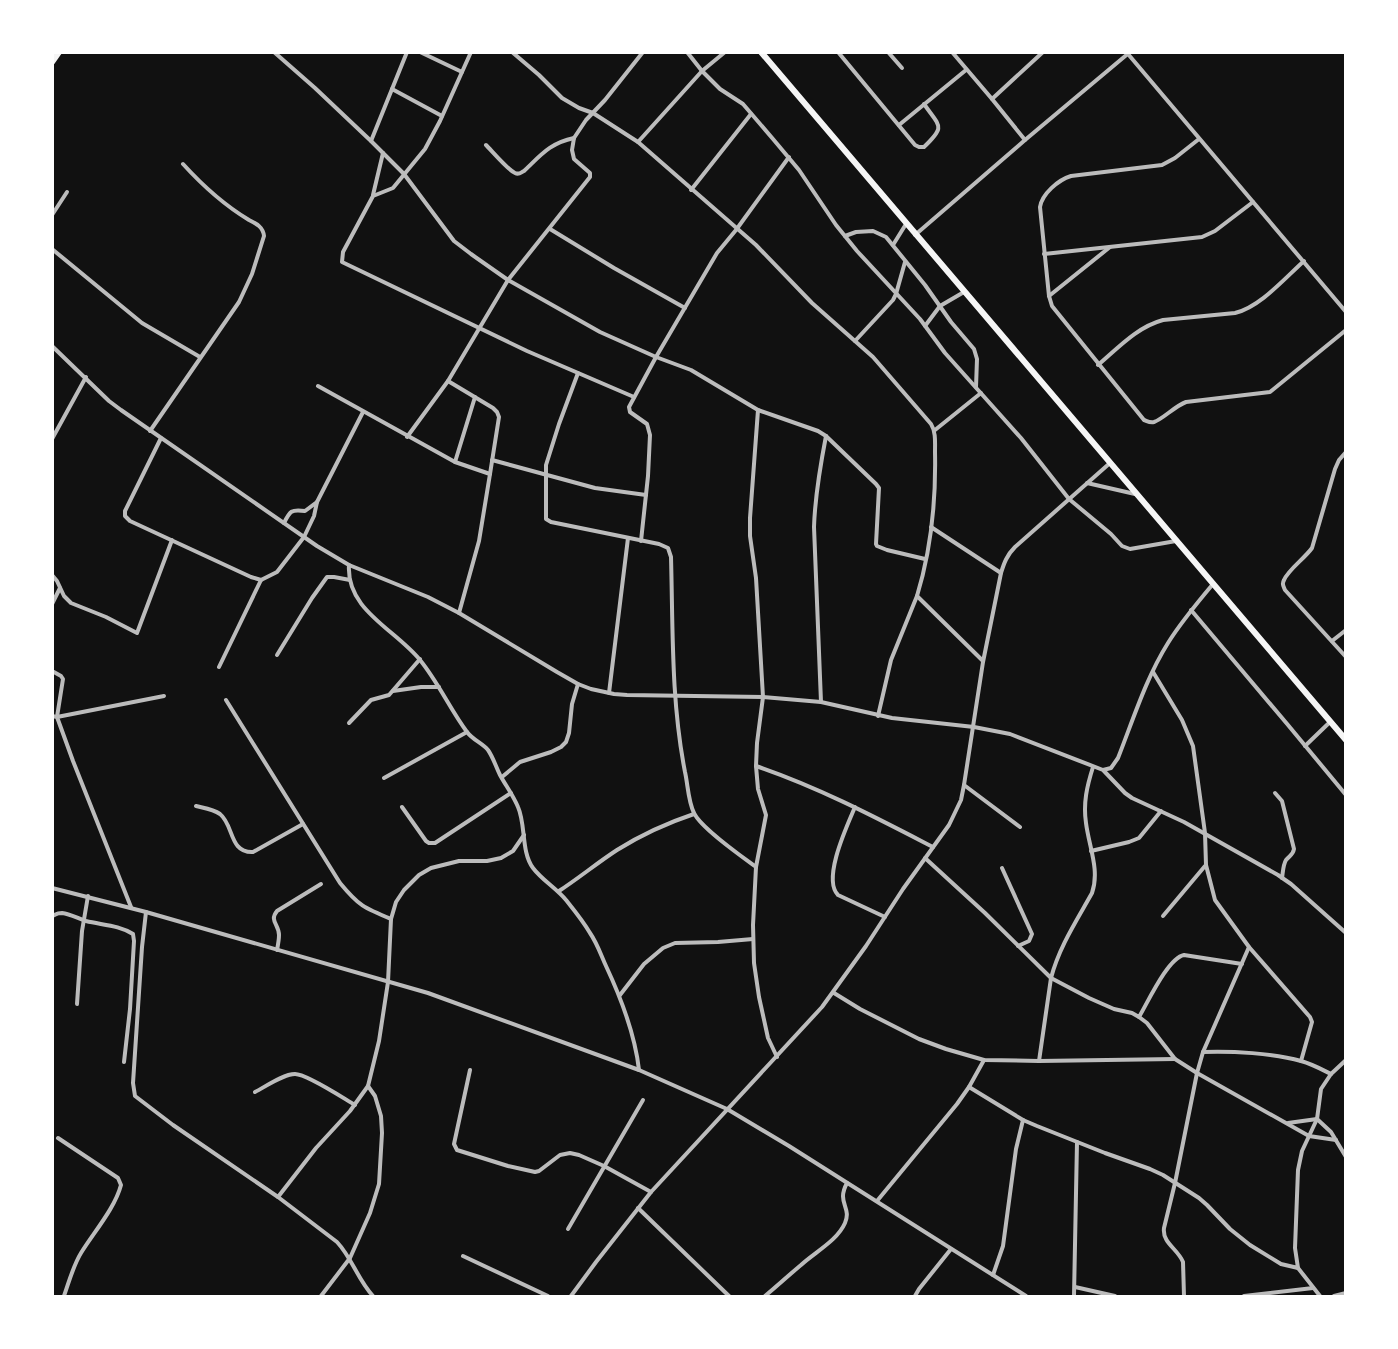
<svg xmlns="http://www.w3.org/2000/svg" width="1398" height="1349" font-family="'PT Sans Narrow',sans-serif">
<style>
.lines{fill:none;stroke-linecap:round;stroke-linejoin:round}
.minor{stroke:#bcbcbc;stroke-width:4}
.secondary{stroke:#f5f5f5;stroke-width:6}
</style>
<rect width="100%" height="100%" fill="#111"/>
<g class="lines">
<g class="minor">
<path d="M274 52 315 88 371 141 404 174 454 241 471 254 508 280 600 332 656 357 691 370 758 410 818 431 826 436 876 484 879 488 876 544 877 546 887 550 925 559"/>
<path d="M420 52 462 72"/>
<path d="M471 52 440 121 425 149 393 188 373 196 343 252 342 262 527 351 634 397"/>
<path d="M512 52 539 75 562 98 579 108 593 113 638 142 756 245 812 303 873 357 931 424C936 432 935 442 935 452 936 499 931 550 917 596L983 661"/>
<path d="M687 52 702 71 720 89 743 104 773 139 799 170 836 225 857 251 920 319 945 353 1021 438 1069 499 1111 534 1122 546 1130 549 1176 541"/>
<path d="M838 52 915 145 919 147H924C946 126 940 127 924 104"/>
<path d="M888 52 902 68"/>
<path d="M952 52 992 99 1025 140"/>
<path d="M1128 54 1346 312"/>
<path d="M392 89 442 116"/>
<path d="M992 99 1043 52"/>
<path d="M899 125 966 70"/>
<path d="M1199 139 1175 158 1162 165 1071 176C1058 180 1042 194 1040 207L1049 296 1052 306 1144 420C1147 421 1150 423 1154 422 1163 419 1175 406 1186 402L1270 392 1346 330"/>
<path d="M371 141 407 52"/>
<path d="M638 142 702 71 725 52"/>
<path d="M486 145C492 151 508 170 515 173 519 175 520 173 524 171 541 155 550 143 574 138"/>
<path d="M691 190 751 114"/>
<path d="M373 195 383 153"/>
<path d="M52 215 67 192"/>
<path d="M550 229 614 268 685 308"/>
<path d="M915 235 1025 140 1130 52"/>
<path d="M845 236 856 232 873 231 886 237 925 285 951 322 974 349 977 359 976 387"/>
<path d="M893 245 906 224"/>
<path d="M52 249 142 323 200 357"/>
<path d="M1044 254 1202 237 1215 231 1253 202"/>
<path d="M1049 296 1110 247"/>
<path d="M925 326 940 306 964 292"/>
<path d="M855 341 893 300 896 294 905 262"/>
<path d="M52 346 109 401 121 410 317 546 349 565 428 597 459 613 557 672 578 684 591 689 614 694 627 695 763 697 821 702 892 718 974 727 1010 734 1103 770 1111 768 1118 758C1133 720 1146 678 1168 643 1181 622 1197 603 1213 584"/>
<path d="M1098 365C1118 348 1137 327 1163 320L1235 313C1260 307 1284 279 1304 261"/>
<path d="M578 373 559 424 546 465V519L551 522 659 544 668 548 671 557C673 629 671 701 685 772 688 785 688 801 694 813 701 828 741 856 756 867"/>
<path d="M448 381 493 408 497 412 499 417 490 474"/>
<path d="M318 386 455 462 490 474 479 541 459 613"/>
<path d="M758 410 750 518V536L756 578 763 697 757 743 756 766 758 789 766 815 756 867 753 925 754 963 759 997 768 1038 777 1057"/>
<path d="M935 430 981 393"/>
<path d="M150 431 239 302 252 274 264 236C263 227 257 224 249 220 224 205 203 186 183 164"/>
<path d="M407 437 448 381 508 280 590 177V173L574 159 572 150 574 138 586 120 605 100 643 52"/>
<path d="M161 438 125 511V516L130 521 251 577 261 580 277 572 304 537 314 516 317 502"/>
<path d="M52 439 86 377"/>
<path d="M1346 452 1339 460 1335 469 1312 548C1305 558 1288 570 1284 580 1282 584 1283 585 1285 590L1346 657"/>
<path d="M492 460 595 488 646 495"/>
<path d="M455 462 475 397"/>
<path d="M1087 483 1135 494"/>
<path d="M284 523C290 511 291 509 305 511L317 502 363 412"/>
<path d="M931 527 1001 573"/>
<path d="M641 541 648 476 650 435 647 424 630 412 629 407 656 357 717 253 736 230 789 157"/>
<path d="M349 565C346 610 395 629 420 660 438 682 450 709 467 732 473 740 482 743 488 750 493 757 496 767 500 775 506 786 513 795 518 807 526 825 521 852 533 868 542 880 556 888 566 900 574 910 583 921 590 933 597 943 601 955 606 966 621 998 635 1034 639 1070"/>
<path d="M52 575 57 581 64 596 71 603 106 617 137 633 172 540"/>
<path d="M52 604 60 588"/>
<path d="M1191 610 1288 725 1346 795"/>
<path d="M1332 641 1346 630"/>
<path d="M277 655 312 598 327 577H334L350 580"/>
<path d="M219 667 261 580"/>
<path d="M52 671 61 676 63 679 57 717 164 696"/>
<path d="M1153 672 1182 720 1193 746 1205 833 1206 865 1215 900 1249 947 1310 1017 1312 1022 1301 1061"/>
<path d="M393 691 421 687H439"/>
<path d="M609 693 628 538"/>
<path d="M226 700 340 883C359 906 364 908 391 919"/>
<path d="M821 702 814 527C815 496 820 467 826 436"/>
<path d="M52 716 57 717 73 761 131 907"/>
<path d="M878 716 891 660 917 596"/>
<path d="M349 723 371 700 389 695 420 659"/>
<path d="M1305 746 1330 722"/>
<path d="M756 766C818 787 875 817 933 847"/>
<path d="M1104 771 1125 793 1132 798 1184 822 1278 875 1291 884 1346 933"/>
<path d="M502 777 520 762 551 752 561 747 566 742 569 733 572 704 578 684"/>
<path d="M384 778 467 732"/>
<path d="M964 785 1020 827"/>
<path d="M1275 793 1282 801 1294 849C1293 855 1290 855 1286 860 1283 865 1283 872 1282 878"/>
<path d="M196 806C204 808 213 809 220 814 234 825 229 853 253 852L303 824"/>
<path d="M402 807 426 841 429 843H435L511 793"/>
<path d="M855 807C847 826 822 879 838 895L885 917"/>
<path d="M1091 851 1129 842 1139 838 1161 811"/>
<path d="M925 858 985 913 1051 978 1089 998 1114 1009 1132 1013 1139 1017C1148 1002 1168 958 1184 955L1242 964"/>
<path d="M1002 868 1032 934 1029 941 1018 946"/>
<path d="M52 888 146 912 428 993 639 1070 727 1109 789 1146 1026 1296"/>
<path d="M559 891C579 878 597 863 617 850 641 835 667 823 694 814"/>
<path d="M146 912 142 947 133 1083 135 1096 173 1125 278 1197 337 1242C352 1258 358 1280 373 1296"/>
<path d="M52 916C57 914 56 913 62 913 70 914 77 918 86 921 102 925 119 925 133 934L134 941 130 1009 124 1062"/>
<path d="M1163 916 1205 866"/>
<path d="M277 950C278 945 279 940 279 935 279 924 269 921 277 911L321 884"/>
<path d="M834 993 860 1009 919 1039 946 1049 984 1060 1039 1061 1175 1059"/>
<path d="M620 995 644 964 663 948 675 943 718 942 753 939"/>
<path d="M77 1004 82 931 88 896"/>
<path d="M1139 1017 1147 1023 1175 1059 1197 1073 1309 1136 1336 1140"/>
<path d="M1203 1052C1231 1051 1274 1053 1301 1061 1312 1064 1321 1069 1331 1074"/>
<path d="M1039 1061 1051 978C1059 947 1077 920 1092 893 1100 870 1089 847 1086 823 1083 803 1087 786 1093 767"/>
<path d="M470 1070 454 1144 457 1150 508 1166 535 1172 539 1171 560 1155 570 1153 579 1155 604 1166 651 1192"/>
<path d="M969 1087 1023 1120 1037 1126 1105 1153 1150 1169 1163 1175 1199 1198 1207 1205 1230 1229 1250 1245 1281 1264 1298 1268 1295 1248 1298 1170 1302 1151 1317 1119 1321 1089 1331 1074 1346 1060"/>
<path d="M255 1092C265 1087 283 1074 295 1074 307 1074 343 1098 355 1105"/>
<path d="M1288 1123 1317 1119 1331 1132 1346 1157"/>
<path d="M58 1138 118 1178 121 1185C115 1208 94 1232 81 1253 73 1266 69 1282 64 1296"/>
<path d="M278 1197 316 1148 350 1111 368 1086 379 1041 388 982 391 919 396 902 404 890 419 875 431 868 459 861H487L501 858 513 851 524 835"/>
<path d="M877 1201 957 1104 969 1087 984 1060"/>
<path d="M638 1208 729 1296"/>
<path d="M568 1229 643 1100"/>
<path d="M463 1256 548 1296"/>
<path d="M1298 1268 1320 1296"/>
<path d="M993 1275 1003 1246 1016 1149 1023 1120"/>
<path d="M1075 1287 1115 1296"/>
<path d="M321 1296 350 1258 370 1213 379 1184 382 1133 381 1116 375 1096 368 1086"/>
<path d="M571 1296 596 1262 651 1192 822 1007 866 946 903 889 949 825 961 800 964 785 983 662 1001 573C1004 563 1007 555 1015 547L1110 463"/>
<path d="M765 1296C777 1286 789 1275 801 1265 815 1252 837 1241 845 1223 852 1207 836 1203 847 1183"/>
<path d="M915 1296 919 1289 951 1249"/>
<path d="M1074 1296 1077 1142"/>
<path d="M1184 1296 1183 1262C1178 1249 1162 1243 1164 1228L1175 1183 1197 1073 1203 1052 1249 947"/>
<path d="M1244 1296 1313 1288"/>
<path d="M1334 1296 1346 1293"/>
</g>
<g class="secondary">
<path d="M761 52 1346 740"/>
<path d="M52 62 59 52"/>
</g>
</g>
<rect width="1398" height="1349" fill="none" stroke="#ffffff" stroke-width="108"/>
</svg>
